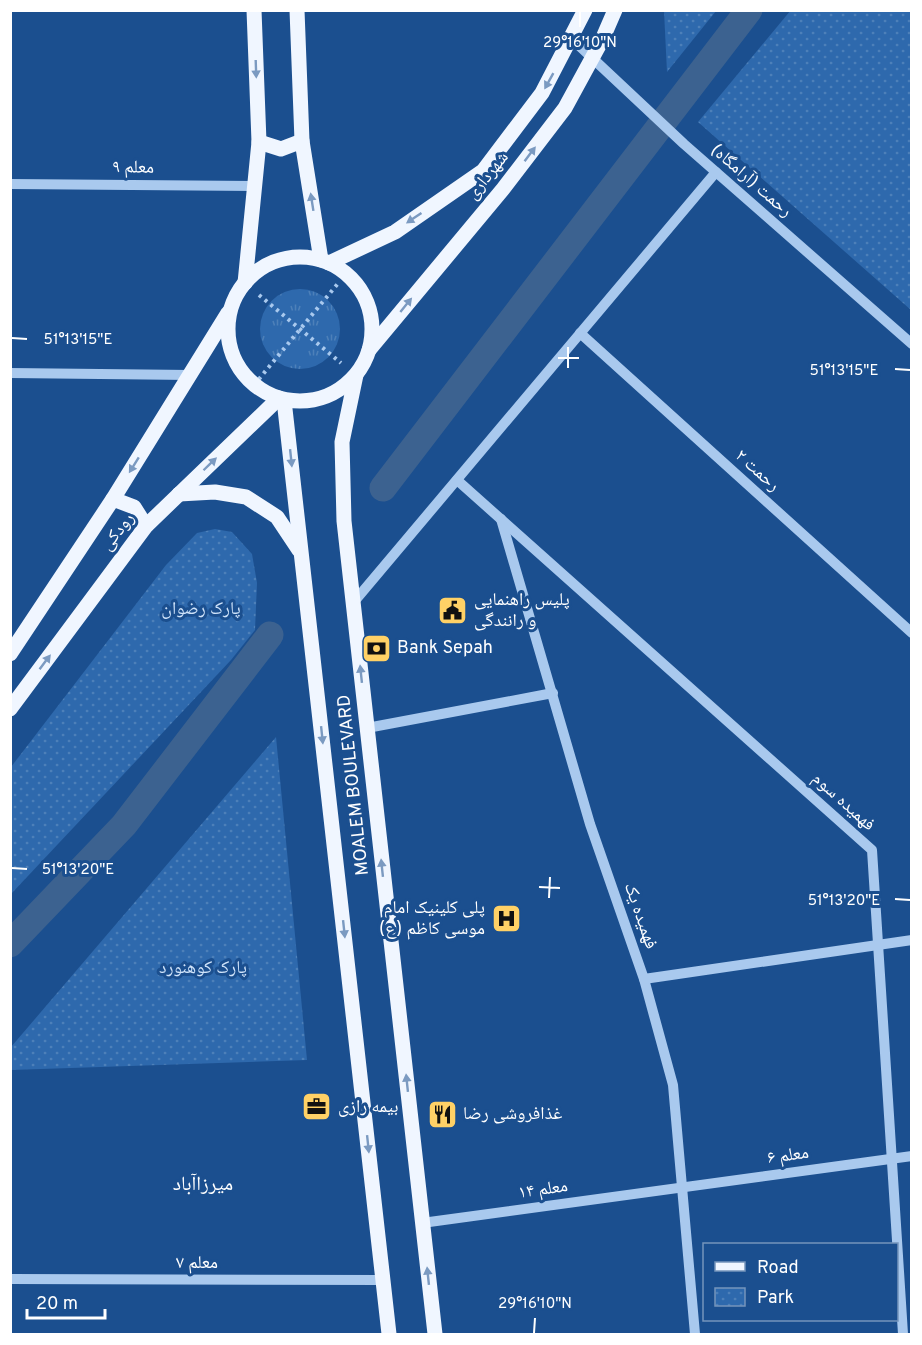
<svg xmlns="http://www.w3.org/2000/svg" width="922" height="1345" font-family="Overpass,'Noto Naskh Arabic',sans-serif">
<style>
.grass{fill:url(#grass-tufts)}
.park{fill:url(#park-dots)}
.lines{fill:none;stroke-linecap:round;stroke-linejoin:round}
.canal{stroke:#3c6290;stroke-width:27}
.path{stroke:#a9c9ee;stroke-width:4;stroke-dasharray:3 4.5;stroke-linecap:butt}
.minor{stroke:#a9c9ee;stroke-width:10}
.major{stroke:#f0f6ff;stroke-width:15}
.oneway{fill:#7b9ac1}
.ticks{fill:none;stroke:#fff;stroke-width:2}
.labels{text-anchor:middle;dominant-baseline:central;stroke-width:6;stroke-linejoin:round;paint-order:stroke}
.street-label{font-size:18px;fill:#fff;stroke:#1b4f8f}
.poi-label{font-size:18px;fill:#fff;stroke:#1b4f8f;text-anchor:start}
.park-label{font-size:18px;fill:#cfe3fa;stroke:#1b4f8f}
.neighbourhood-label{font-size:20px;fill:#fff;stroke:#1b4f8f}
.ticks-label{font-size:15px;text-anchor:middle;fill:#fff;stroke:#1b4f8f;stroke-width:6;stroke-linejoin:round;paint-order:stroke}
</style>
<defs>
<pattern id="grass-tufts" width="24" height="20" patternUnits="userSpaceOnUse" patternTransform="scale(1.5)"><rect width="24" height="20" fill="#2e69ad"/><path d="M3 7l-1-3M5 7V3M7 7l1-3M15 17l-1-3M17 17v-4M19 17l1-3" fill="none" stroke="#4d80b9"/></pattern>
<pattern id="park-dots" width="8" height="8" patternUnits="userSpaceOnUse" patternTransform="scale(1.5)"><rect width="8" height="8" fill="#2e69ad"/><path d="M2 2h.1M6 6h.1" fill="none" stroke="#4d80b9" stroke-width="1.8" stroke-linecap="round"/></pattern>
</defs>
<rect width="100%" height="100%" fill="#1b4f8f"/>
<circle class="grass" cx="300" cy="329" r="40"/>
<g class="park">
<path d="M791 10 911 11V310L698 122Z"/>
<path d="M664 11H716L667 72Z"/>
<path d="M215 529 232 532 252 554 257 583 255 630 231 660 11 894V767L166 565 197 533Z"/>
<path d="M276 737 307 1060 11 1070V1047Z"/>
</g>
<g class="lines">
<g class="canal">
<path d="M383 488 749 10"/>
<path d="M10 944 124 825 270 635"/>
</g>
<g class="path">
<path d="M259 295 341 363"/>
<path d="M254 385 340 281"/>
</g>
<g class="minor">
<path d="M572 39 684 144 912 344"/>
<path d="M10 184 254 186"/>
<path d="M580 333 912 633"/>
<path d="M10 373 190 375"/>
<path d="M457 480 872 850 903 1334"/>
<path d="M501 519 590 824 644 979 673 1085 695 1334"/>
<path d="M353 603 716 172"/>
<path d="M367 728 553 693"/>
<path d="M644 979 912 940"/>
<path d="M422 1223 912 1156"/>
<path d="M10 1279 383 1280"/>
</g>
<g class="major">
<path d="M297 10 302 141 321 260"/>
<path d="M259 142 281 149 302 141"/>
<circle cx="300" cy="329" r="72"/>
<path d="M329 263 395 232 483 171 542 93 585 10"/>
<path d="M245 283 259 142 254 10"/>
<path d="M369 350 503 189 565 108 602 40 615 10"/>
<path d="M356 375 342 442 344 521 435 1334"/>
<path d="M284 400 389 1334"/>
<path d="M179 494 215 492 246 497 277 517 299 550"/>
<path d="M113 499 134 507 146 526"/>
<path d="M10 654 113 499 228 313"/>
<path d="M10 709 146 526 279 398"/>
</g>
</g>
<defs><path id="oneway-solid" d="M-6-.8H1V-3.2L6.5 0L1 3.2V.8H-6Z" transform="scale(1.5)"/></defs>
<g class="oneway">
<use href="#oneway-solid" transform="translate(256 69) rotate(88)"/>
<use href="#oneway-solid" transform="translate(549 81) rotate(119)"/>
<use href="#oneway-solid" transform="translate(530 154) rotate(-53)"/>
<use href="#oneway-solid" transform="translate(312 202) rotate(-99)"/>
<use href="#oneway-solid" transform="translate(414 218) rotate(146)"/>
<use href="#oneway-solid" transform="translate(406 305) rotate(-51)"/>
<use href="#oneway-solid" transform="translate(291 458) rotate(84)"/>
<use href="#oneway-solid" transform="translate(210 464) rotate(-44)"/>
<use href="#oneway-solid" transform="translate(134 465) rotate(122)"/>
<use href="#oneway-solid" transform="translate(45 662) rotate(-53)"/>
<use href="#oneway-solid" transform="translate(361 674) rotate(-96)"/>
<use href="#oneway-solid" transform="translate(322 735) rotate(84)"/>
<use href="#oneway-solid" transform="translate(382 868) rotate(-96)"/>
<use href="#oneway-solid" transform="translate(344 929) rotate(84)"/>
<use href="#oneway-solid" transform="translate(407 1083) rotate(-96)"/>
<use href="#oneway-solid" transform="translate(368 1144) rotate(84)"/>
<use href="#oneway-solid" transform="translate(428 1276) rotate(-96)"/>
</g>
<path class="ticks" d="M580 27V12M12 338 27 339M558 358H579M568 368V347M895 369 910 370M12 868 27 869M539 887 560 888M549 898 550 877M895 899 910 900M534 1333 535 1318"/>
<defs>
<symbol id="civic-square" viewBox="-11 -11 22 22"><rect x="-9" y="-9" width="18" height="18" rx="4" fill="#ffd166" stroke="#1b4f8f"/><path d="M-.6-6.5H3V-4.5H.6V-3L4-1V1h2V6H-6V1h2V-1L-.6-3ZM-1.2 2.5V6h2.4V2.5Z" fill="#111"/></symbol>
<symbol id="bank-square" viewBox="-11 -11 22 22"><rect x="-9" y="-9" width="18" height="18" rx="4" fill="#ffd166" stroke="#1b4f8f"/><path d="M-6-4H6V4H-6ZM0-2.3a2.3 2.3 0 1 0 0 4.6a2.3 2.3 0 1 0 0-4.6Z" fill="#111"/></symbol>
<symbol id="hospital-square" viewBox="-11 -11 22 22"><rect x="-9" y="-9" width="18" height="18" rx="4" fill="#ffd166" stroke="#1b4f8f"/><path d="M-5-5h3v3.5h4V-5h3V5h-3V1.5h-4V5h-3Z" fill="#111"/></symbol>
<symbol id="office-square" viewBox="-11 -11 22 22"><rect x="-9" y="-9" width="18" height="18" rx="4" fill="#ffd166" stroke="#1b4f8f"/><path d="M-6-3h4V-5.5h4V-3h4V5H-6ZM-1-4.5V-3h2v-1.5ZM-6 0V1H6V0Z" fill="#111"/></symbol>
<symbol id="restaurant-square" viewBox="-11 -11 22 22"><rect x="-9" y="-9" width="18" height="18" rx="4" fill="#ffd166" stroke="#1b4f8f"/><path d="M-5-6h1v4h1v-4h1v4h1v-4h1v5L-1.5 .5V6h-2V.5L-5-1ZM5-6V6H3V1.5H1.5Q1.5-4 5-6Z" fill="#111"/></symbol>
</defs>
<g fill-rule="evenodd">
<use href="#civic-square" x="436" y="594" width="33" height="33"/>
<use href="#bank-square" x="360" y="632" width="33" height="33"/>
<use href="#hospital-square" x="490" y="902" width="33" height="33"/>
<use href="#office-square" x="300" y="1090" width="33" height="33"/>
<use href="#restaurant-square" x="426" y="1098" width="33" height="33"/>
</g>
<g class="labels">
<g class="street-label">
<text transform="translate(133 168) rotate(1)">معلم ۹</text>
<text transform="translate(488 176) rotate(-51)">شهرداری</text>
<text transform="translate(751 181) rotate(41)">رحمت (آرامگاه)</text>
<text transform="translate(757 471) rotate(42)">رحمت ۲</text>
<text transform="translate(118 532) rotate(-52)">رودکی</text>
<text transform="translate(354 785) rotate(-96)">MOALEM BOULEVARD</text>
<text transform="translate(843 802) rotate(42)">فهمیده سوم</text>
<text transform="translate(640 916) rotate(71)">فهمیده یک</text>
<text transform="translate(788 1156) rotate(-8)">معلم ۶</text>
<text transform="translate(543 1190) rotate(-8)">معلم ۱۴</text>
<text x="197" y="1263">معلم ۷</text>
</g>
<g class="poi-label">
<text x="474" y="600">پلیس راهنمایی<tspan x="474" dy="21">و رانندگی</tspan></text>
<text x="397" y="648">Bank Sepah</text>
<text x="485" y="908" text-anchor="end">پلی کلینیک امام<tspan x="485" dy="21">موسی کاظم (ع)</tspan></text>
<text x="338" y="1107">بیمه رازی</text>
<text x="463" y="1114">غذافروشی رضا</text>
</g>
<g class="park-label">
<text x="201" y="609">پارک رضوان</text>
<text x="203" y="968">پارک کوهنورد</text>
</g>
<g class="neighbourhood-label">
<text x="203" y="1185">میرزاآباد</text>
</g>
</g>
<g class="ticks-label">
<text x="580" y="47">29°16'10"N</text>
<text x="78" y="344">51°13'15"E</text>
<text x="844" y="375">51°13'15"E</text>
<text x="78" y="874">51°13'20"E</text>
<text x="844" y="905">51°13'20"E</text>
<text x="535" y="1308">29°16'10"N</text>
</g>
<rect width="922" height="1345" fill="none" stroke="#ffffff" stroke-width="24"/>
<rect x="703" y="1243" width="195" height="78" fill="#1b4f8f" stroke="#7695bc" stroke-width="1.5"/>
<rect x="715" y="1262" width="30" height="9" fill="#f0f6ff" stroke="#7695bc" stroke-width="1.5"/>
<text x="757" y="1273" font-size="18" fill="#ffffff">Road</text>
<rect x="715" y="1288" width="30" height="18" fill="url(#park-dots)" stroke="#7695bc" stroke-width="1.5"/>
<text x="757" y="1303" font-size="18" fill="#ffffff">Park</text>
<path d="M27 1309v9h78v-9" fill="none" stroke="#ffffff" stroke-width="3"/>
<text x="36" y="1309" font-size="18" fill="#ffffff" stroke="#1b4f8f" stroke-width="4.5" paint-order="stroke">20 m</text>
</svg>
